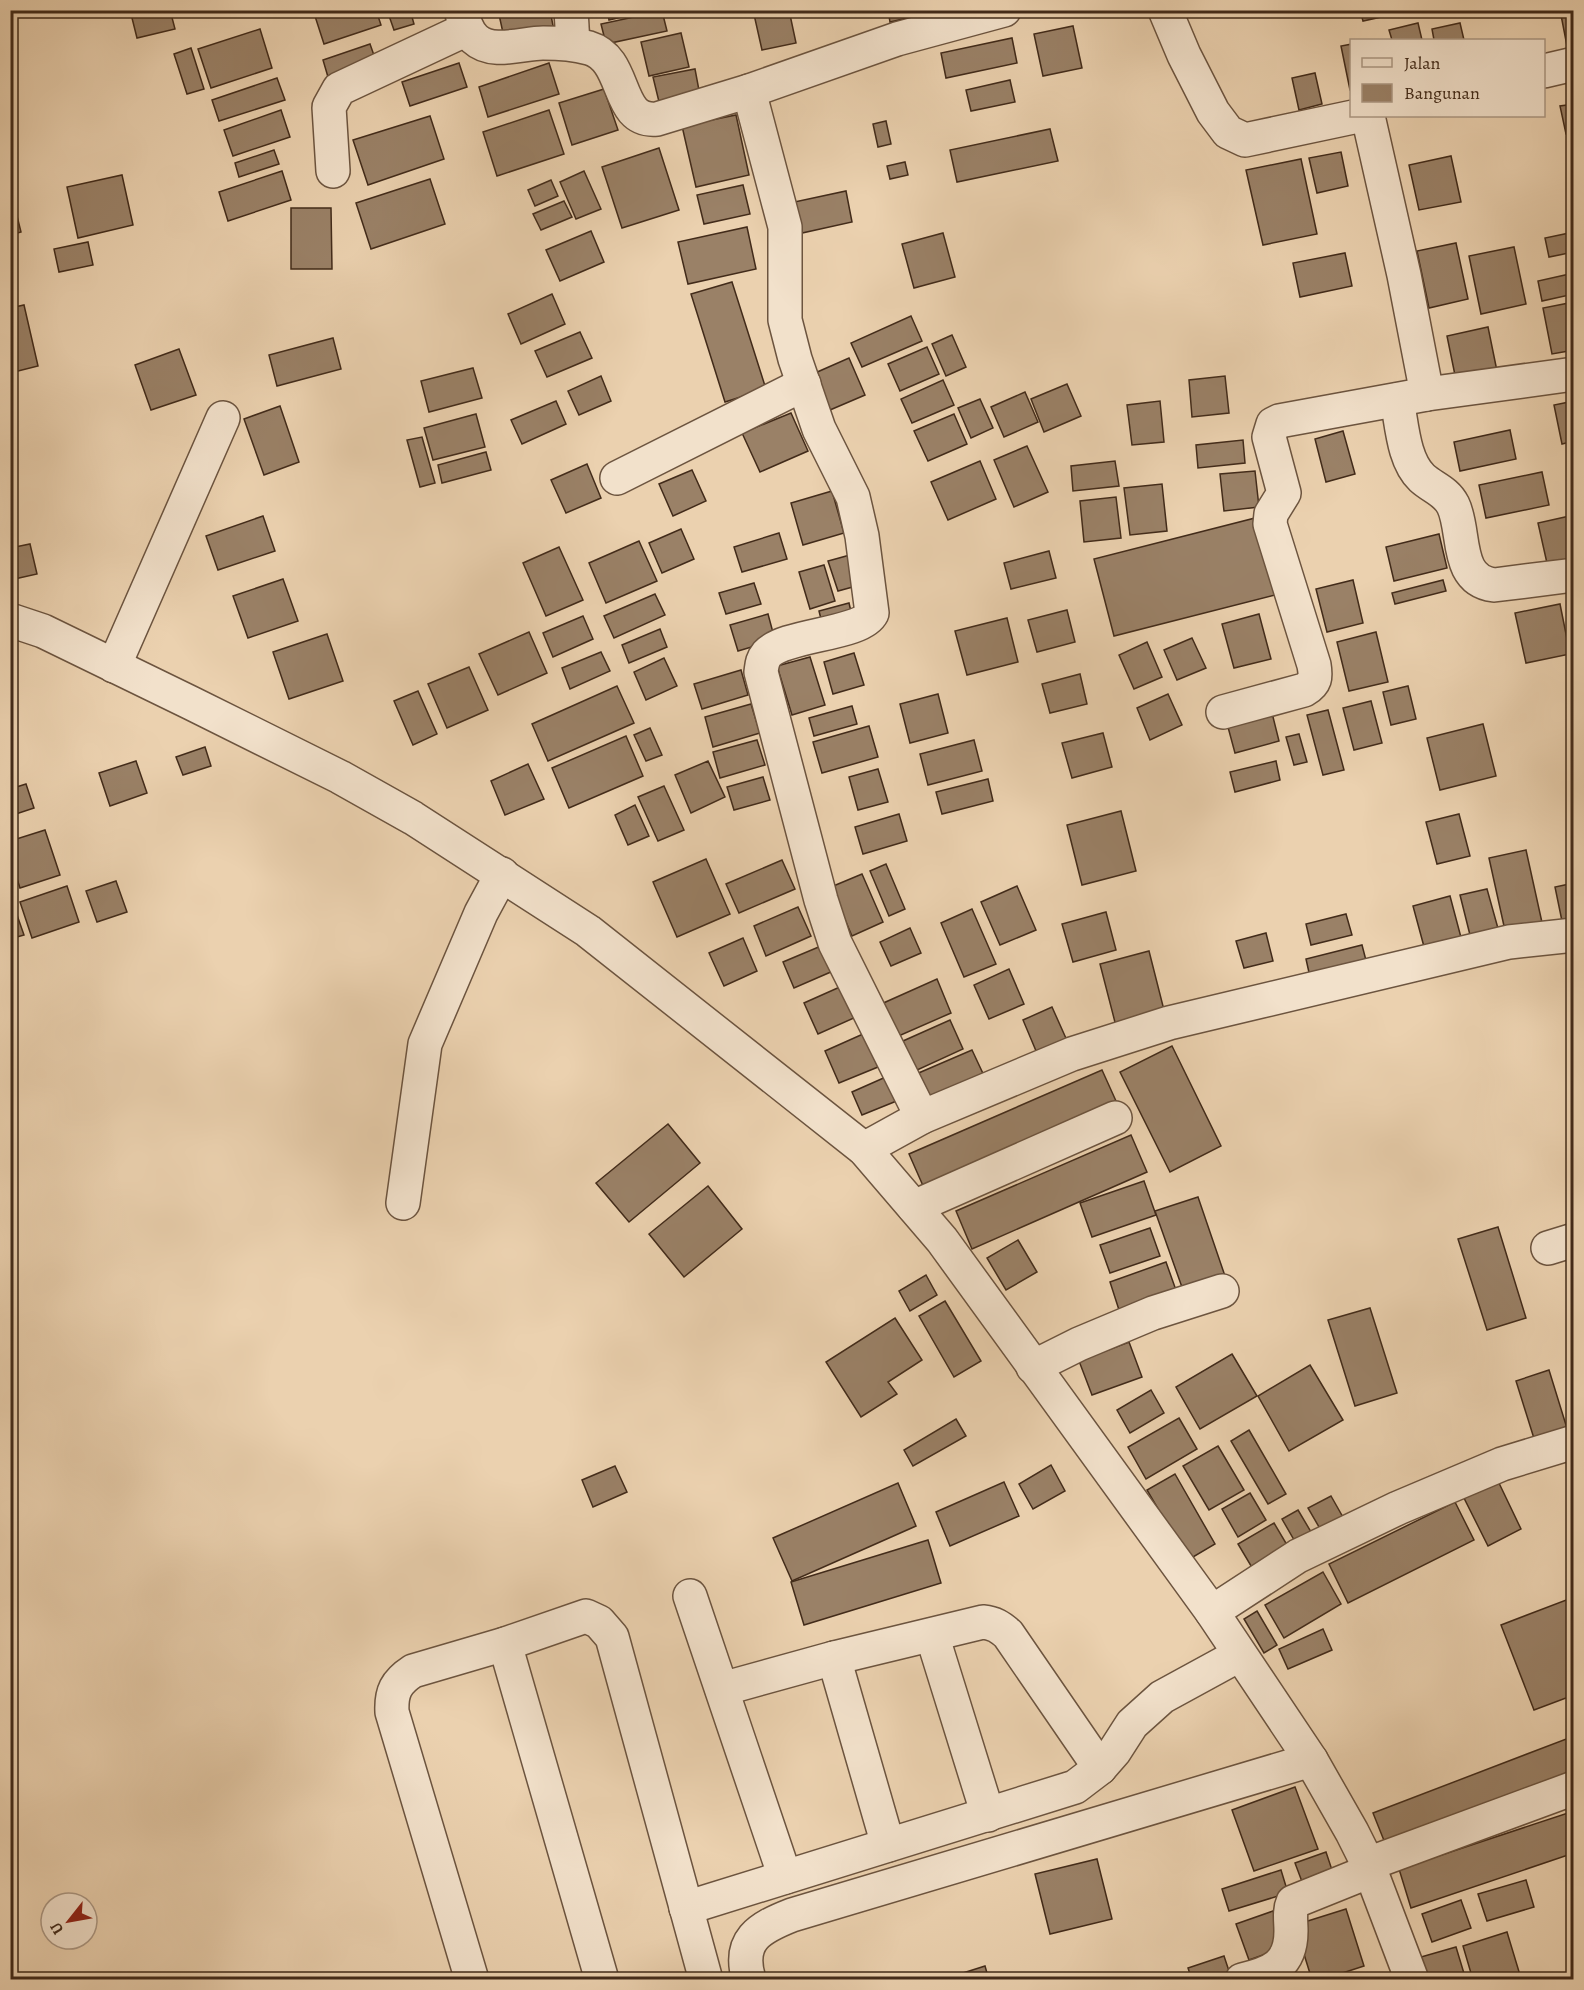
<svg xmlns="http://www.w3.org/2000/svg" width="1584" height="1990" font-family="Alegreya,serif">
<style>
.building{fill:#9a8167;stroke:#422b1a;stroke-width:1.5}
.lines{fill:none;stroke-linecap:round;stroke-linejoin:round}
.minor-casing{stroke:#6c543f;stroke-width:36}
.minor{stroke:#f2e1cb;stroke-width:33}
</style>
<rect width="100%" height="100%" fill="#ebd1af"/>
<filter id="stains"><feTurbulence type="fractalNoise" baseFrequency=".00333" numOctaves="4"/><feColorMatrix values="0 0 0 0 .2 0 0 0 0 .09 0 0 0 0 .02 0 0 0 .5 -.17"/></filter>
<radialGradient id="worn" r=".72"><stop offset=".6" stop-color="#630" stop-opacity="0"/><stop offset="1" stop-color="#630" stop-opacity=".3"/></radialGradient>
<g class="building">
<path d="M130 10H170L175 29 137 38Z"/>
<path d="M313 10H376L381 25 324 44Z"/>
<path d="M387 10H410L414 24 394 30Z"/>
<path d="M498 10H550L554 31 505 42Z"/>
<path d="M607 10H651L609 20Z"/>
<path d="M753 10H789L796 43 762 50Z"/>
<path d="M888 10H942L890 22Z"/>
<path d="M1360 10H1409V11L1363 21Z"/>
<path d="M1560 10H1574V44L1567 46Z"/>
<path d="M662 11 667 31 606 44 601 24Z"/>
<path d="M1418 23 1422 40H1392L1389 30Z"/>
<path d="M1460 23 1464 40H1434L1432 29Z"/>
<path d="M1073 26 1082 68 1043 76 1034 34Z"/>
<path d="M260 29 272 68 211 88 198 49Z"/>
<path d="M681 33 689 67 649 76 641 42Z"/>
<path d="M1012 38 1017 63 946 78 941 53Z"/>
<path d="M370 44 376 61 328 77 323 60Z"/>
<path d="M1352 44V90H1350L1341 46Z"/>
<path d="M191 48 204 89 187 94 174 54Z"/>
<path d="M459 63 467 87 410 106 402 82Z"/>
<path d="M549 63 559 94 488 117 479 87Z"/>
<path d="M695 69 701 101 661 110 653 77Z"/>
<path d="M1315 73 1322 104 1299 110 1292 78Z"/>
<path d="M277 78 285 100 219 121 212 100Z"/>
<path d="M1010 80 1015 102 971 111 966 90Z"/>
<path d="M604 89 618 130 572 145 559 103Z"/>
<path d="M1574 104V133L1566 134 1560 106Z"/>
<path d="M281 110 290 137 233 156 224 130Z"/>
<path d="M549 110 564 154 497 176 483 132Z"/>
<path d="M736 115 749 175 696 187 682 126Z"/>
<path d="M430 116 444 159 368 185 353 140Z"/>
<path d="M886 121 891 144 878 147 873 124Z"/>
<path d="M1050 129 1058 161 957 182 950 150Z"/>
<path d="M659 148 679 210 622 228 602 167Z"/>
<path d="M274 150 279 164 239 177 235 163Z"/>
<path d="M1341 152 1348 186 1317 193 1309 158Z"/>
<path d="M1451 156 1461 202 1419 210 1409 165Z"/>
<path d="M1301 159 1317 234 1263 245 1246 170Z"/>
<path d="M905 162 908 175 890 179 887 166Z"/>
<path d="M282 171 291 200 228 221 219 192Z"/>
<path d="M584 171 601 209 576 219 560 182Z"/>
<path d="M122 175 133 225 78 238 67 187Z"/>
<path d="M430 179 445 224 371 249 356 203Z"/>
<path d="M551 180 558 196 535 206 528 190Z"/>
<path d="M743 185 750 214 704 224 697 195Z"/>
<path d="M10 188 21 232 10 235Z"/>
<path d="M846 191 852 222 793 235 785 204Z"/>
<path d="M564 201 572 217 541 230 533 214Z"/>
<path d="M291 208H331L332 269H291Z"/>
<path d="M747 227 756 269 688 284 678 242Z"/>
<path d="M591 231 604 262 560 281 546 250Z"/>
<path d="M1574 232V252L1549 257 1545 238Z"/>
<path d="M943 233 955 277 914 288 902 244Z"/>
<path d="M88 242 93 265 59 272 54 249Z"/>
<path d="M1456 243 1468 299 1429 308 1417 251Z"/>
<path d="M1514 247 1526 304 1481 314 1469 256Z"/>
<path d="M1345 253 1352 286 1300 297 1293 263Z"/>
<path d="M1574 273V294L1542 301 1538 281Z"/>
<path d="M732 282 766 389 725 402 691 294Z"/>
<path d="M552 294 565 324 521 344 508 314Z"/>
<path d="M1574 302V350L1552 354 1543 308Z"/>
<path d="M24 305 38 366 10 373V308Z"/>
<path d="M911 316 922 341 862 367 851 343Z"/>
<path d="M1488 327 1497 371 1456 380 1447 336Z"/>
<path d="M580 332 592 358 547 377 535 351Z"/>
<path d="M952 335 966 367 946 376 932 344Z"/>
<path d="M333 338 341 369 277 386 269 355Z"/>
<path d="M927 347 939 374 900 391 888 364Z"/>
<path d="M179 349 196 395 151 410 135 365Z"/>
<path d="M849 358 865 395 823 413 806 377Z"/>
<path d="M473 368 482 398 429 412 421 381Z"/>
<path d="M601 376 611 401 579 415 568 391Z"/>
<path d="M1225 376 1229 413 1192 417 1189 380Z"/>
<path d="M943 380 954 405 912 423 901 399Z"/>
<path d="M1067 384 1081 416 1044 432 1031 399Z"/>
<path d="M1025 392 1038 422 1004 437 991 407Z"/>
<path d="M980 399 993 428 971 438 958 408Z"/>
<path d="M556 401 566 424 522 444 511 420Z"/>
<path d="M1160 401 1164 442 1132 445 1127 405Z"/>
<path d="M1574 401V441L1562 444 1554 405Z"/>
<path d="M280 406 299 462 264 475 244 419Z"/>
<path d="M791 413 808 451 760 472 742 433Z"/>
<path d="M476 414 485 447 433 460 424 428Z"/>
<path d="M954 414 967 444 928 461 914 431Z"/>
<path d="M1510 430 1516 459 1460 471 1454 442Z"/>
<path d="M1343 431 1355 474 1326 482 1315 439Z"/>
<path d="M422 437 435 483 420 487 407 440Z"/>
<path d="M1243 440 1245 463 1198 468 1196 445Z"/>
<path d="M1027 446 1048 492 1014 507 994 460Z"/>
<path d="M486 452 491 470 442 483 438 465Z"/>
<path d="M980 461 996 499 948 520 931 482Z"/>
<path d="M1115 461 1119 486 1073 491 1071 466Z"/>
<path d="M587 464 601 498 566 513 551 480Z"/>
<path d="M692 470 706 501 673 516 659 484Z"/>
<path d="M1255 471 1259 507 1224 511 1220 474Z"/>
<path d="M1542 472 1549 505 1486 518 1479 485Z"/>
<path d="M1162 484 1167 531 1130 535 1124 488Z"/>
<path d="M832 491 844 533 803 545 791 503Z"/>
<path d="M1116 497 1121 538 1084 542 1080 501Z"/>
<path d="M1574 515V567L1549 572 1538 523Z"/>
<path d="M263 516 275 551 218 570 206 536Z"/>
<path d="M1259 517 1279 594 1114 636 1094 559Z"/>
<path d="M681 529 694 559 662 573 649 543Z"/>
<path d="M779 533 787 559 742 572 734 547Z"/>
<path d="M1439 534 1447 568 1394 581 1386 547Z"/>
<path d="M639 541 657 581 606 603 589 563Z"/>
<path d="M30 544 37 574 10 580V548Z"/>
<path d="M559 547 583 600 546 616 523 563Z"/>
<path d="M1049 551 1056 578 1011 589 1004 563Z"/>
<path d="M850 555 860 585 838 591 828 561Z"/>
<path d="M824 565 835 601 810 609 799 572Z"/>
<path d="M283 579 298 621 248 638 233 596Z"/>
<path d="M1353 580 1363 623 1327 632 1316 589Z"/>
<path d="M1443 580 1446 591 1395 604 1392 593Z"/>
<path d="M754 583 761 604 726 614 719 593Z"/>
<path d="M655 594 665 615 614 638 604 616Z"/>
<path d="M849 603 853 620 823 627 819 611Z"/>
<path d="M1560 604 1570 654 1526 663 1515 613Z"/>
<path d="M1067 610 1075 642 1037 652 1028 620Z"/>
<path d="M768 614 775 640 738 651 730 625Z"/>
<path d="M1259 614 1271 659 1234 668 1222 624Z"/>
<path d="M583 616 593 639 553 657 543 633Z"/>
<path d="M1007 618 1018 662 967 675 955 631Z"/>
<path d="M660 629 667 647 629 663 622 645Z"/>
<path d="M529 632 547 673 498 695 479 654Z"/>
<path d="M1376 632 1388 682 1349 691 1337 642Z"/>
<path d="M327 634 343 681 289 699 273 652Z"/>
<path d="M1192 638 1206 668 1177 680 1164 650Z"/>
<path d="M1147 642 1162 677 1134 689 1119 655Z"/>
<path d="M601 652 610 671 570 689 562 668Z"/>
<path d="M854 653 864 685 833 694 824 662Z"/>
<path d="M810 657 825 705 792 715 777 666Z"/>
<path d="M664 658 677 686 646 700 634 672Z"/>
<path d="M469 667 488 710 447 728 428 684Z"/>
<path d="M741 670 748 695 702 709 694 684Z"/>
<path d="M1080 674 1087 704 1050 713 1042 684Z"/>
<path d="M617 686 634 723 548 761 532 724Z"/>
<path d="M1408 686 1416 719 1391 725 1383 692Z"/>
<path d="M418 691 437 734 413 745 394 701Z"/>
<path d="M938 694 948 733 910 743 900 704Z"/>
<path d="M1168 694 1182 725 1150 740 1137 708Z"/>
<path d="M1371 701 1382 743 1354 750 1343 708Z"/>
<path d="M751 704 760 733 713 747 705 717Z"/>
<path d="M1270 705 1279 741 1235 753 1225 716Z"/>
<path d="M852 706 857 724 814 736 809 718Z"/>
<path d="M1328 710 1344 770 1323 775 1307 715Z"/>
<path d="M1483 724 1496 776 1440 790 1427 738Z"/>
<path d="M869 726 878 757 822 773 813 742Z"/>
<path d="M650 728 662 755 646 761 634 735Z"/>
<path d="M1103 733 1112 767 1072 778 1062 743Z"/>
<path d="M1299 734 1307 762 1294 765 1286 737Z"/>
<path d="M626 736 643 776 569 808 552 768Z"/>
<path d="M757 740 765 765 720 778 713 752Z"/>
<path d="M974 740 982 771 928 785 920 754Z"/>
<path d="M205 747 211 766 183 775 176 757Z"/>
<path d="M136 761 147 793 110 806 99 773Z"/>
<path d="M708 761 725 797 691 813 675 775Z"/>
<path d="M1276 761 1280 780 1235 792 1230 772Z"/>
<path d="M528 764 544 799 505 815 491 781Z"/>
<path d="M878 769 888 802 858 810 849 777Z"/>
<path d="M763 777 770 800 734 810 727 787Z"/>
<path d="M988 779 993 801 942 814 936 792Z"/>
<path d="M26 784 34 808 10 816V789Z"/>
<path d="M664 786 684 830 658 841 638 797Z"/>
<path d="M635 805 649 836 628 845 615 815Z"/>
<path d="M1121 811 1136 871 1082 885 1067 825Z"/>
<path d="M899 814 907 841 863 854 855 827Z"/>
<path d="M1459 814 1470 856 1437 864 1426 822Z"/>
<path d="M45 830 60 875 20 888 10 857V841Z"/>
<path d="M1526 850 1543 927 1506 935 1489 858Z"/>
<path d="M706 859 730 914 677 937 653 882Z"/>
<path d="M782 860 795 889 739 913 726 884Z"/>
<path d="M886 864 905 909 889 916 870 871Z"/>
<path d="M862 874 883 922 852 936 831 887Z"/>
<path d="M116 881 127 912 97 922 86 891Z"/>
<path d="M1574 883V918L1562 921 1555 887Z"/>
<path d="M67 886 79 922 32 938 20 902Z"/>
<path d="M1017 886 1036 930 1000 945 981 902Z"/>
<path d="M1487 889 1499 932 1471 939 1460 895Z"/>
<path d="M10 895 24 935 10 939Z"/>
<path d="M1450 896 1463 945 1426 954 1413 906Z"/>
<path d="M798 907 811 936 766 956 754 926Z"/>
<path d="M972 909 996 964 964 977 941 923Z"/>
<path d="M1106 912 1116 950 1073 962 1062 924Z"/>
<path d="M1346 914 1352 935 1311 945 1306 924Z"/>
<path d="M910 928 921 953 891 966 880 942Z"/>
<path d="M1266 933 1273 961 1244 968 1236 941Z"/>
<path d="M743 938 757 971 724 986 709 953Z"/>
<path d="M1362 945 1369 972 1312 986 1306 959Z"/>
<path d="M821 946 833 971 794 988 783 962Z"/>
<path d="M1149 951 1166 1018 1117 1030 1100 964Z"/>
<path d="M1009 969 1024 1004 989 1019 974 985Z"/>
<path d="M937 979 951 1013 894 1038 879 1005Z"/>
<path d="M851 982 865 1013 818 1034 804 1003Z"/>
<path d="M1052 1007 1069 1045 1039 1058 1023 1020Z"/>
<path d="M950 1020 963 1049 915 1071 903 1041Z"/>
<path d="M863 1034 878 1067 839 1083 825 1051Z"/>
<path d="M1172 1046 1221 1146 1170 1172 1120 1072Z"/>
<path d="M972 1050 986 1080 921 1109 907 1078Z"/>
<path d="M1102 1070 1121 1112 928 1197 909 1154Z"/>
<path d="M888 1076 899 1100 862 1115 852 1092Z"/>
<path d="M668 1124 700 1163 629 1222 596 1183Z"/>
<path d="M1131 1135 1147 1172 972 1249 956 1211Z"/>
<path d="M1144 1181 1156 1215 1092 1237 1080 1203Z"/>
<path d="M708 1186 742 1229 684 1277 649 1234Z"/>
<path d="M1198 1197 1225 1276 1183 1290 1155 1211Z"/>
<path d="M1498 1227 1526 1318 1487 1330 1458 1239Z"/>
<path d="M1150 1228 1160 1256 1110 1273 1100 1245Z"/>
<path d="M1018 1240 1037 1272 1006 1290 987 1258Z"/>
<path d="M1166 1262 1177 1293 1120 1313 1110 1282Z"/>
<path d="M926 1275 937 1295 910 1311 899 1291Z"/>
<path d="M945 1301 981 1361 954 1377 919 1316Z"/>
<path d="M1370 1308 1397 1393 1355 1406 1328 1320Z"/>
<path d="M895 1318 922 1360 888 1382 897 1394 861 1417 826 1362Z"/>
<path d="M1129 1342 1142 1377 1092 1395 1079 1361Z"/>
<path d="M1232 1354 1257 1396 1200 1429 1176 1387Z"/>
<path d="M1310 1365 1343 1420 1289 1451 1258 1396Z"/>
<path d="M1549 1370 1570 1438 1537 1448 1516 1381Z"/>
<path d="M1151 1390 1164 1413 1130 1433 1117 1410Z"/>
<path d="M1179 1418 1197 1449 1146 1479 1128 1447Z"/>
<path d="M956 1419 966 1436 913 1466 904 1450Z"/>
<path d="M1249 1430 1286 1494 1268 1504 1231 1441Z"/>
<path d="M1218 1446 1244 1490 1209 1510 1183 1466Z"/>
<path d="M1051 1465 1065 1491 1033 1509 1019 1484Z"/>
<path d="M615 1466 627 1492 593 1507 582 1480Z"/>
<path d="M1175 1474 1215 1544 1188 1560 1147 1490Z"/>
<path d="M1498 1481 1521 1529 1488 1546 1464 1498Z"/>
<path d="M1004 1482 1019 1516 950 1546 936 1512Z"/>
<path d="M898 1483 916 1526 792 1581 773 1538Z"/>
<path d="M1250 1493 1266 1520 1238 1537 1222 1509Z"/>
<path d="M1331 1496 1348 1526 1326 1539 1308 1508Z"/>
<path d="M1455 1502 1474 1540 1348 1603 1329 1564Z"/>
<path d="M1298 1510 1317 1542 1301 1552 1282 1519Z"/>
<path d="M1274 1523 1293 1555 1257 1576 1238 1544Z"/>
<path d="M928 1540 941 1583 804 1625 791 1582Z"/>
<path d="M1323 1572 1341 1604 1284 1638 1265 1605Z"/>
<path d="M1574 1597V1695L1534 1710 1501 1625Z"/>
<path d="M1257 1611 1277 1645 1264 1653 1244 1619Z"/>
<path d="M1323 1629 1332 1650 1288 1669 1279 1649Z"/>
<path d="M1574 1736V1782L1389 1853 1373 1813Z"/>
<path d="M1295 1787 1318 1849 1254 1871 1232 1810Z"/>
<path d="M1574 1811V1853L1411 1908 1399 1869Z"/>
<path d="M1326 1852 1334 1876 1304 1887 1295 1863Z"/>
<path d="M1097 1859 1112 1919 1050 1934 1035 1874Z"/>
<path d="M1281 1870 1288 1893 1229 1911 1222 1889Z"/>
<path d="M1526 1880 1534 1907 1487 1921 1478 1894Z"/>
<path d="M1461 1900 1471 1928 1432 1942 1422 1914Z"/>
<path d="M1346 1909 1364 1966 1321 1980H1312L1295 1925Z"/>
<path d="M1273 1911 1286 1947 1249 1960 1236 1924Z"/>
<path d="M1507 1932 1520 1975 1504 1980H1473L1463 1946Z"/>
<path d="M1456 1947 1466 1980H1427L1421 1957Z"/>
<path d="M1224 1956 1231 1977 1222 1980H1192L1188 1968Z"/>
<path d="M985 1966 989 1980H941Z"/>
</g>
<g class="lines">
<defs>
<g id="minor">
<path d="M461 10C464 21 467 32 475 39 492 55 523 43 543 43 559 43 574 44 589 48 629 60 614 123 657 119L749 91 785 227V320L795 359 819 429 853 497 862 536 872 613C861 635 785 634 767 654 762 660 762 665 761 672L821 900 835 943 922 1117"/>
<path d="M571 10 573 44"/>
<path d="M1165 10 1184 55 1213 112 1228 132 1245 140 1358 116"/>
<path d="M1544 71 1574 64"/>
<path d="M749 91 897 39 1004 10"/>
<path d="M1368 116 1404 275 1427 394 1574 374"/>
<path d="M333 171 329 107 339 89 467 29"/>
<path d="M1397 400C1402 424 1403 460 1422 478 1433 488 1446 491 1453 505 1466 531 1454 580 1494 585L1574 575"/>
<path d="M617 478 804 384"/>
<path d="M10 620 43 631 191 703 340 777 413 818 588 931 864 1149 942 1240 1212 1612 1311 1760 1352 1832 1368 1864 1412 1980"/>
<path d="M114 666 223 418"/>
<path d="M1223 712 1304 690C1316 683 1316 677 1314 665L1270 524 1271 514 1284 493 1269 437 1273 424 1279 421 1427 394"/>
<path d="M864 1149 922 1117 1072 1054 1169 1023 1509 942 1574 935"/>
<path d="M403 1203 425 1044 481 913 502 874"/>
<path d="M914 1207 1115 1118"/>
<path d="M1548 1248 1574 1240"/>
<path d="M1033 1367 1079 1344 1153 1313 1222 1291"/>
<path d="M690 1596 785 1877"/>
<path d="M1212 1612 1298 1556 1398 1508 1502 1464 1574 1442"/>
<path d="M932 1635 988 1815"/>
<path d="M505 1644 602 1980"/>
<path d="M834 1658 888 1845"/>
<path d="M722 1689 834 1658 983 1622C994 1623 1000 1627 1008 1634L1100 1768"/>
<path d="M1368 1864 1574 1788"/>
<path d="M686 1908 1075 1787 1100 1768 1114 1752 1132 1724 1162 1697 1239 1655"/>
<path d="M472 1980 392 1712C391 1692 396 1682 413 1671L505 1644 586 1616 599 1622 612 1637 706 1980"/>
<path d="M749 1980C737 1940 759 1928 792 1915L1311 1760"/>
<path d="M1242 1980C1272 1973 1291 1965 1291 1931 1291 1921 1289 1911 1293 1902L1370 1871"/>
</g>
</defs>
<use href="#minor" class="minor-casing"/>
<use href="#minor" class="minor"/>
</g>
<rect width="1584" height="1990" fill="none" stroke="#ebd1af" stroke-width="36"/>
<rect x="12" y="12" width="1560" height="1966" fill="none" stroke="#422b1a" stroke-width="3"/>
<rect x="18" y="18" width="1548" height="1954" fill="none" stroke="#422b1a" stroke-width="1.5"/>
<rect x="1350" y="39" width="195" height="78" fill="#f2e1cb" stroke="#ac9884" stroke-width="1.5"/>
<rect x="1362" y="58" width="30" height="9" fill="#f2e1cb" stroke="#ac9884" stroke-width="1.5"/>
<text x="1404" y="69" font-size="18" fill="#422b1a">Jalan</text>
<rect x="1362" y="84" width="30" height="18" fill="#9a8167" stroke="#ac9884" stroke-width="1.5"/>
<text x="1404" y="99" font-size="18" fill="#422b1a">Bangunan</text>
<g transform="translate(69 1921) rotate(239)"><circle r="28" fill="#f2e1cb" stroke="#ac9884" stroke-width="1.5"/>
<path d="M0-4.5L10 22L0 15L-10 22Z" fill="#8f2418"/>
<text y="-9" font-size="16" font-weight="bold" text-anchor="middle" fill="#422b1a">U</text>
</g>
<rect width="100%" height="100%" filter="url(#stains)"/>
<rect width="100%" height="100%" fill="url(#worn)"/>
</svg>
